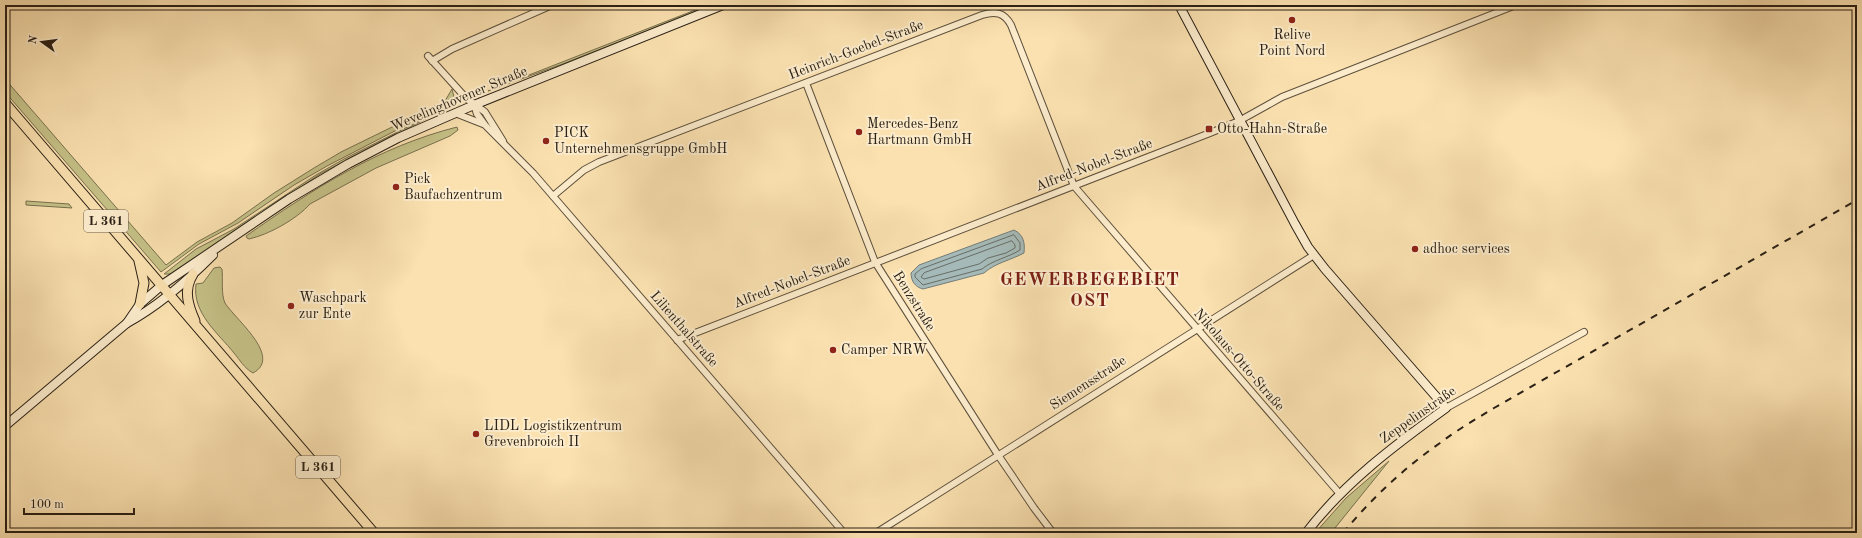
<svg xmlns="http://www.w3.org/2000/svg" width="1862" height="538" font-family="'Old Standard TT',serif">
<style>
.green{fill:#c5c187;stroke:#78704e}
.water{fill:#a5bab8;stroke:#747c77}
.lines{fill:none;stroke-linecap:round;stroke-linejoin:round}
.shore{stroke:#686d66;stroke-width:1}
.street-casing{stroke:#5e503c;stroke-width:8}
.secondary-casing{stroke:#2a2015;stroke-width:10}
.primary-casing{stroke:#2a2015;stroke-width:11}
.street{stroke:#fceccc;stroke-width:6}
.secondary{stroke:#fceccc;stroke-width:8}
.primary{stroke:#fbe1b0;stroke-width:9}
.rail{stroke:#2a2015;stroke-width:2;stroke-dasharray:7 7;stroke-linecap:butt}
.poi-dot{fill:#8f2418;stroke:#fceccc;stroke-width:1.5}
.labels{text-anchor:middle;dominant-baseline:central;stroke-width:4;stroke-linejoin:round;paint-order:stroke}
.shield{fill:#fceccc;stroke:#695d4c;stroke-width:1}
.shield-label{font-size:13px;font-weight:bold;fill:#2a2015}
.poi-label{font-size:14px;fill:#2a2015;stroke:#fceccc;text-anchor:start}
.street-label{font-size:14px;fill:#2a2015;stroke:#fceccc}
.district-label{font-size:18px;font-weight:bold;letter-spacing:1px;fill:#7a1f14;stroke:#fceccc}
</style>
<rect width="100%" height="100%" fill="#fbe1b0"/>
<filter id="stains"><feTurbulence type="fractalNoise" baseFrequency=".005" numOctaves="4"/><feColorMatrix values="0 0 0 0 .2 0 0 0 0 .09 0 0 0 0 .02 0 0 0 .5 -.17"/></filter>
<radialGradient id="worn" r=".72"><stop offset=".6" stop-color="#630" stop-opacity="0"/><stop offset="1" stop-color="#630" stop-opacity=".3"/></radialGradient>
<g class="green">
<path d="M708 5H713L560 65 488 91Z"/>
<path d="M5 79 166 265 197 242 232 223 274 193 314 168 341 152 437 105 445 101 452 89 454 97 451 102 327 166 294 185 238 223 199 244 161 272 5 92Z"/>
<path d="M439 111V112L320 174 178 270 171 274H164L196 249 234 229 316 175 344 159Z"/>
<path d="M457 127 458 130 450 136 376 168 310 204C297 219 268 235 249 239L247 238 246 236C313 189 378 147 457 127Z"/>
<path d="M26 201 69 204 72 208 26 205Z"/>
<path d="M220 267 222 269C223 279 221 295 225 303 235 319 283 357 253 373 244 368 240 360 234 353 218 333 192 313 196 284L203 283 214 268Z"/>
<path d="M1389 461 1331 533H1315L1346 498Z"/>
</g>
<path class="water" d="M1014 230C1024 235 1025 243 1024 253 1011 260 995 263 984 273L923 289C915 287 911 281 911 273L919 265Z"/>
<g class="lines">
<g class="shore">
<path d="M1014 235 1020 243V250C1007 258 993 260 982 269L923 285 915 277V274L921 269Z"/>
<path d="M1012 241 1015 245V248L1006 253 988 258 979 264 924 279 921 277 924 273Z"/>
</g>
<defs>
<g id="street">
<path d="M428 56 466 98 485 112 503 141"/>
<path d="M432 61 452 49 552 5"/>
<path d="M806 83 875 262 998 455 1034 508 1053 533"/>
<path d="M474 105 477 114 485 125 533 173 844 533"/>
<path d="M455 113 483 124"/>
<path d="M553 196 584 170 599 162 982 15C995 11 1004 12 1011 25L1074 186 1340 494"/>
<path d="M677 340 1210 133 1239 121 1282 97 1516 5"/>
<path d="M1446 408 1584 332"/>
<path d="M876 533 1314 255"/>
</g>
<g id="secondary">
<path d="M1179 5 1295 224 1308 247 1325 269 1446 408C1395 445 1344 483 1306 533"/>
<path d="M127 323 140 304 162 285 289 199 348 164 398 138 474 105 723 5"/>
<path d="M5 426 127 323C157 307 189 279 213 255"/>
</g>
<g id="primary">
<path d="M5 103 374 533"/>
<path d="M139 261 144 283 140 304"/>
<path d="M193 274C183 290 188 305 195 321"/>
</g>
</defs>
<use href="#street" class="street-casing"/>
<use href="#secondary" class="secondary-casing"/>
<use href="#primary" class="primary-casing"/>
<use href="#street" class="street"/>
<use href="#secondary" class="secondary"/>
<use href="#primary" class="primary"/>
<path class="rail" d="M1343 533C1371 499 1404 468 1440 443 1457 430 1476 419 1494 408L1857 200"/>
</g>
<g class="poi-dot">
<circle cx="1292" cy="20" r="4"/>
<rect x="1205" y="125" width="8" height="8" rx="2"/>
<circle cx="859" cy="132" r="4"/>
<circle cx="546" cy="141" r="4"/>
<circle cx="396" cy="187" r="4"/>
<circle cx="1415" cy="249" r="4"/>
<circle cx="291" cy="306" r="4"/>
<circle cx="833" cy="350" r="4"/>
<circle cx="476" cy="434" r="4"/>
</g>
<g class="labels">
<g class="shield">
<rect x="84" y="210" width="44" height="22" rx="3"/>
<rect x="296" y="456" width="44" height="22" rx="3"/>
</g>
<g class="shield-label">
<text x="106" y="221">L 361</text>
<text x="318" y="467">L 361</text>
</g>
<g class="poi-label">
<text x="1292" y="35" text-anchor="middle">Relive<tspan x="1292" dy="16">Point Nord</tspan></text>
<text x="867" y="124">Mercedes-Benz<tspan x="867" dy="16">Hartmann GmbH</tspan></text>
<text x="1217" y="129">Otto-Hahn-Straße</text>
<text x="554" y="133">PICK<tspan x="554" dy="16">Unternehmensgruppe GmbH</tspan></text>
<text x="404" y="179">Pick<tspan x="404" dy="16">Baufachzentrum</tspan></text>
<text x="1423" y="249">adhoc services</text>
<text x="299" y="298">Waschpark<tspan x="299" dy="16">zur Ente</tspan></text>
<text x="841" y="350">Camper NRW</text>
<text x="484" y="426">LIDL Logistikzentrum<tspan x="484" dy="16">Grevenbroich II</tspan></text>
</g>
<g class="street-label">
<text transform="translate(856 50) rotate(-21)">Heinrich-Goebel-Straße</text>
<text transform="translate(459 99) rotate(-23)">Wevelinghovener Straße</text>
<text transform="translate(1094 165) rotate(-21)">Alfred-Nobel-Straße</text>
<text transform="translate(792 282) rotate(-21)">Alfred-Nobel-Straße</text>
<text transform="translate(914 301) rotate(58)">Benzstraße</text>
<text transform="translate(684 329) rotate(49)">Lilienthalstraße</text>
<text transform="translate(1239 360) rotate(49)">Nikolaus-Otto-Straße</text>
<text transform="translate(1088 383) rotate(-33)">Siemensstraße</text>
<text transform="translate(1418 415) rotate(-35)">Zeppelinstraße</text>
</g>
<g class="district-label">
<text x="1090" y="280">GEWERBEGEBIET<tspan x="1090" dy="21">OST</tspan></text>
</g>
</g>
<rect width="1862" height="538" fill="none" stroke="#fbe1b0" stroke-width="20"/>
<rect x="6" y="6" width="1850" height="526" fill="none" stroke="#2a2015" stroke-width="2"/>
<rect x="10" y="10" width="1842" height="518" fill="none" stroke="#2a2015"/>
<g transform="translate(42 42) rotate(284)" stroke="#fceccc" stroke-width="3" paint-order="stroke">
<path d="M0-3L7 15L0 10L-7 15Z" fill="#2a2015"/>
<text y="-6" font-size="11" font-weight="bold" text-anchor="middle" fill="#2a2015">N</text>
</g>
<path d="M24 508v6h110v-6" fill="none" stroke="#2a2015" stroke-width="2"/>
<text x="30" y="508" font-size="12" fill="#2a2015" stroke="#fceccc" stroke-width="3" paint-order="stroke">100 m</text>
<rect width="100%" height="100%" filter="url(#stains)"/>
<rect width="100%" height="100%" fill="url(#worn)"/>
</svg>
